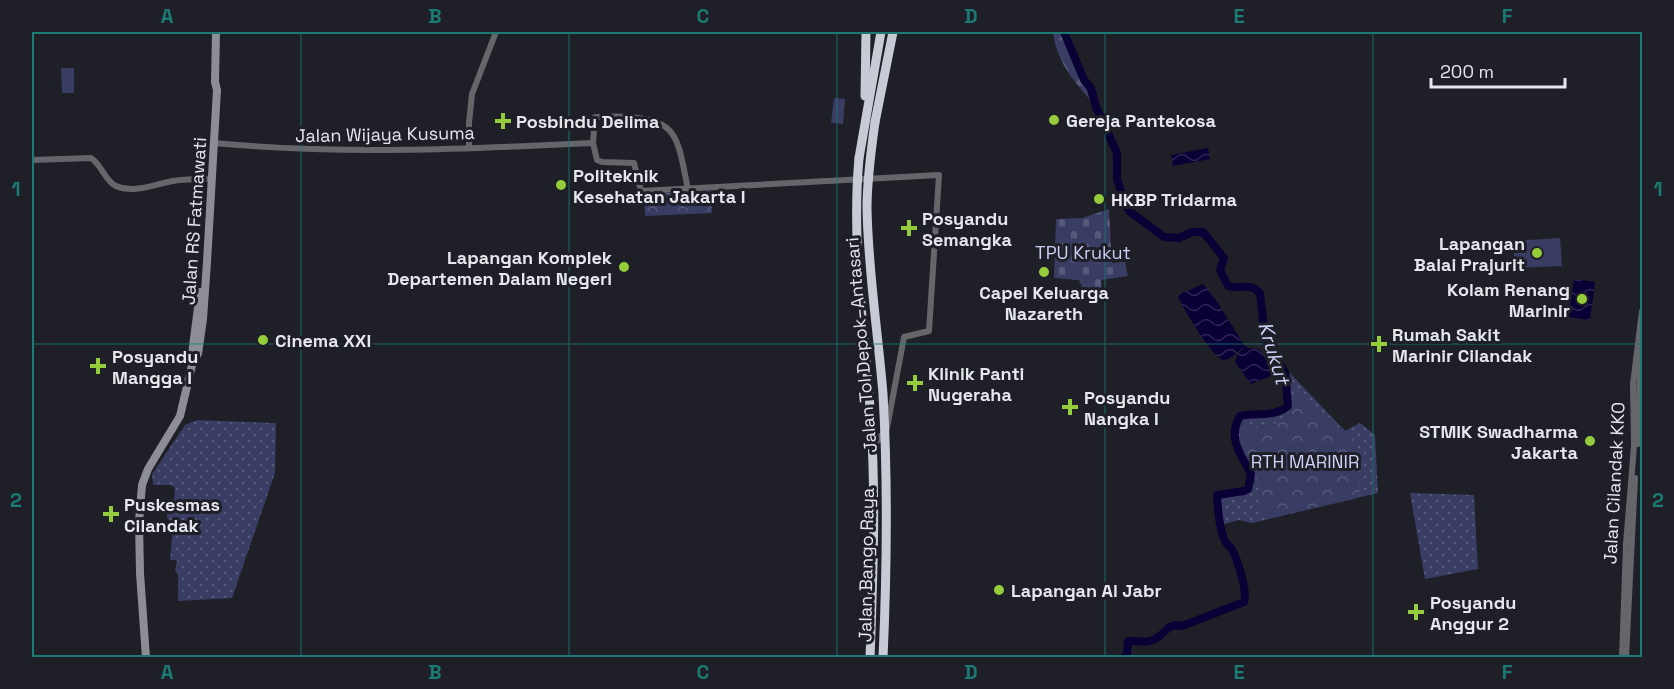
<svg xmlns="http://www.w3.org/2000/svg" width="1674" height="689" font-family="'Space Grotesk',sans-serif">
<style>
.grass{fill:url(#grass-dots)}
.forest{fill:url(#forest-firs)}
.cemetery{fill:url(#cemetery-stones)}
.park{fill:url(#park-crowns)}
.pitch{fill:#393d63}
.water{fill:url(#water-waves)}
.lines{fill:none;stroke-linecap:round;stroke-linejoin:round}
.river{stroke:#090035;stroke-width:8}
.tertiary{stroke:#65666a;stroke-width:6}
.secondary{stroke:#8d8e95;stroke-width:8}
.motorway{stroke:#c8cad5;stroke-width:9}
.motorway-bridge{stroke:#c8cad5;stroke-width:9}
.grid{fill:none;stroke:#1a7c74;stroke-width:1.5;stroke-opacity:0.55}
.poi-dot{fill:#95cc3b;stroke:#1e1f27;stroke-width:2}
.labels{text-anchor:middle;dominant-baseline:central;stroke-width:6;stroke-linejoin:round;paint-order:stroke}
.poi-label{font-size:18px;font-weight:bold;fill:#e6e7ed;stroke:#1e1f27;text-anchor:start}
.street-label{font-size:18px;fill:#e6e7ed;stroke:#1e1f27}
.park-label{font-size:18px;fill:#cad0f6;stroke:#1e1f27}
.water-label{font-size:20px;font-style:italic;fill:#ccd2f8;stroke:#1e1f27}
.neatline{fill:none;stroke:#1a7c74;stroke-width:2}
.grid-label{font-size:20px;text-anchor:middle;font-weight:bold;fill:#1a7c74}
</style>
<defs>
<pattern id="grass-dots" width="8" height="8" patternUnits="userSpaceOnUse" patternTransform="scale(1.5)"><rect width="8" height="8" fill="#393d63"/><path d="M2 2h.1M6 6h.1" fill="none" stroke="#56597a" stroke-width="1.8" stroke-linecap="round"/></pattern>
<pattern id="forest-firs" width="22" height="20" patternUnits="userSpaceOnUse" patternTransform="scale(1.5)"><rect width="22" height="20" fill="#393d63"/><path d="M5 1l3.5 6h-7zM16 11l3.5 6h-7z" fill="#56597a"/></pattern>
<pattern id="cemetery-stones" width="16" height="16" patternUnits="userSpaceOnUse" patternTransform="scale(1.5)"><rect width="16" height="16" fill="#393d63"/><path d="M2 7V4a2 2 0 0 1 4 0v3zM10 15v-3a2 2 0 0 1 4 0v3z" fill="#56597a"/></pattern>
<pattern id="park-crowns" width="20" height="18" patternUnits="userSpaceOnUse" patternTransform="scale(1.5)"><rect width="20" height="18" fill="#393d63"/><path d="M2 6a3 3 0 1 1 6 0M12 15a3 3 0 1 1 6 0" fill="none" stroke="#56597a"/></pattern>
<pattern id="water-waves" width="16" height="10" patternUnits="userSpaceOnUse" patternTransform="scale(1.5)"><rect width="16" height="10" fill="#090035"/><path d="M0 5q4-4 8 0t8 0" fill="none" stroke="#2d2553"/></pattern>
</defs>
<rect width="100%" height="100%" fill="#1e1f27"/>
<g class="grass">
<path d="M1290 373 1345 431 1360 423 1375 435 1378 493 1252 523 1239 520 1221 525V497L1247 490 1255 482 1240 449 1236 414 1284 411 1291 400Z"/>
<path d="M197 420 276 423 275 473 232 598 178 601V574L175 570 177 560H170L173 527 167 517 168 510H173L175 488 171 485H153L152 474 185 425Z"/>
<path d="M1410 493 1474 495 1478 569 1425 579Z"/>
</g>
<path class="forest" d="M1053 32H1069L1090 100C1072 79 1056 60 1053 32Z"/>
<path class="cemetery" d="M1109 209 1112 263 1125 262 1128 276 1101 280 1102 290 1083 289 1079 280 1054 278 1056 219 1082 218Z"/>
<g class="park">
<path d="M711 191 712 213 645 216 644 194Z"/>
<path d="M460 278V286L413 287V279Z"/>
<path d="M1295 389 1357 440 1360 495 1354 499 1277 516 1260 513V491L1254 471 1243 449V428L1274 424 1289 414Z"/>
</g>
<g class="pitch">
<path d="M61 68H74V93H62Z"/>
<path d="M834 98 845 99 843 124 831 123Z"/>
<path d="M1560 238 1562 266 1515 268 1513 241Z"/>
</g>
<g class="water">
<path d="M1208 148 1210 159 1173 166 1171 155Z"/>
<path d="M1574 279 1595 282 1590 320 1568 317Z"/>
<path d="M1203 284 1218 303 1244 345 1248 348 1259 349 1273 371V375L1251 384 1235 362 1237 355 1244 347C1239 350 1231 360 1224 360 1213 359 1183 308 1178 297L1182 293Z"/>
</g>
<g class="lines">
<path class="river" d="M1064 32 1084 80 1091 88 1096 107 1117 153V179L1124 201 1129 211 1164 237 1179 238 1192 232H1203L1224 258 1220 270 1228 286C1240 290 1251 281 1260 294L1265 336 1270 350 1285 372 1288 406C1274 418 1257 412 1240 416 1227 439 1241 454 1251 474L1248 489 1244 491 1217 495C1218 511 1219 527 1225 541 1229 549 1227 542 1231 548 1237 557 1248 592 1244 602L1182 626C1166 622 1166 635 1153 640 1145 644 1136 640 1128 641L1127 655 1123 658"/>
<g class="tertiary">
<path d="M214 143C340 155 467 149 593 143"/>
<path d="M469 148V123L472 94 496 32"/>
<path d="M32 160 91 158C102 165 105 181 116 186 134 194 155 184 173 181 184 179 195 179 206 179"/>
<path d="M688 189C684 173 681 141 669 130 655 115 614 116 595 117L593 143 597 160 602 162 634 163 641 191C740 186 839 180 939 175L929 331 904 337 887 428 875 444"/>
<path d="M1638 444 1640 356"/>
<path d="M1622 658 1626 544 1634 446 1633 384 1642 311"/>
<path d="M1626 658 1635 478"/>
</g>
<g class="secondary">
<path d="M193 361 192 354 200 292"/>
<path d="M146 658 140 573 139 522 142 485 148 469 180 416 193 361 198 354 203 319 207 262 217 90 215 82 216 32"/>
</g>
<g class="motorway">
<path d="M865 96 866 32"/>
<path d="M875 122 893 32"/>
<path d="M859 158 881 32"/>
</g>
<g class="motorway-bridge">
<path d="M875 122C871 151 867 179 867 208 868 271 878 332 883 394 888 482 887 569 883 658"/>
<path d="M859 158C851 246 865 334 871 421 876 500 873 579 870 658"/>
</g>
</g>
<path class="grid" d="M301 32V658M569 32V658M837 32V658M1105 32V658M1373 32V658M32 344H1642"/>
<g class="poi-dot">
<circle cx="1054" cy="120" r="6"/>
<path d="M500 112h6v6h6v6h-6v6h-6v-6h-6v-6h6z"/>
<circle cx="561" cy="185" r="6"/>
<circle cx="1099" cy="199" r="6"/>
<path d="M906 219h6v6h6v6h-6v6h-6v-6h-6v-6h6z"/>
<circle cx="1537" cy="253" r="6"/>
<circle cx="624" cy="267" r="6"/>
<circle cx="1044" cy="272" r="6"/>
<circle cx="1582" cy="299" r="6"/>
<circle cx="263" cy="340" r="6"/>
<path d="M1376 335h6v6h6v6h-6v6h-6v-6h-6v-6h6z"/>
<path d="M95 357h6v6h6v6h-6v6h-6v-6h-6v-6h6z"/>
<path d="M912 374h6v6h6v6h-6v6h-6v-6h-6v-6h6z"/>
<path d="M1067 398h6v6h6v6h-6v6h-6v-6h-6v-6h6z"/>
<circle cx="1590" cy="441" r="6"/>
<path d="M108 505h6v6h6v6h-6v6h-6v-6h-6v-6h6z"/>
<circle cx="999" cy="590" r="6"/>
<path d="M1413 603h6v6h6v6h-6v6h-6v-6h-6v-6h6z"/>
</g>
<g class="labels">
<g class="poi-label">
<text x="1066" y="120">Gereja Pantekosa</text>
<text x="516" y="121">Posbindu Delima</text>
<text x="573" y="175">Politeknik<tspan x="573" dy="21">Kesehatan Jakarta I</tspan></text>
<text x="1111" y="199">HKBP Tridarma</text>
<text x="922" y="218">Posyandu<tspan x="922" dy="21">Semangka</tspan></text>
<text x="1525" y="243" text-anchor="end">Lapangan<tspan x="1525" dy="21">Balai Prajurit</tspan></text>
<text x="612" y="257" text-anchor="end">Lapangan Komplek<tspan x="612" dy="21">Departemen Dalam Negeri</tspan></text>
<text x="1570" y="289" text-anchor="end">Kolam Renang<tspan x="1570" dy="21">Marinir</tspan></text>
<text x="1044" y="292" text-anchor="middle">Capel Keluarga<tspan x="1044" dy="21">Nazareth</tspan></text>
<text x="1392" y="334">Rumah Sakit<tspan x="1392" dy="21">Marinir Cilandak</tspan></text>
<text x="275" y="340">Cinema XXI</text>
<text x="112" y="356">Posyandu<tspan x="112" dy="21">Mangga I</tspan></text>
<text x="928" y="373">Klinik Panti<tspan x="928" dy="21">Nugeraha</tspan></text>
<text x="1084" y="397">Posyandu<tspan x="1084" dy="21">Nangka I</tspan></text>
<text x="1578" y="431" text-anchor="end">STMIK Swadharma<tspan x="1578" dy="21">Jakarta</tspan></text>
<text x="124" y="504">Puskesmas<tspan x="124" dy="21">Cilandak</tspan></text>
<text x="1011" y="590">Lapangan Al Jabr</text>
<text x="1430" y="602">Posyandu<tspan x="1430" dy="21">Anggur 2</tspan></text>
</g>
<g class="street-label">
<text transform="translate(385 134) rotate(-1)">Jalan Wijaya Kusuma</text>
<text transform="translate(194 221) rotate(-86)">Jalan RS Fatmawati</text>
<text transform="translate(861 345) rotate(-95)">Jalan Tol Depok–Antasari</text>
<text transform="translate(1614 483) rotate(-87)">Jalan Cilandak KKO</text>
<text transform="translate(866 565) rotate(-89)">Jalan Bango Raya</text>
</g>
<g class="park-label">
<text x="1083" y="252">TPU Krukut</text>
<text x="1305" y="461">RTH MARINIR</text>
</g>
<g class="water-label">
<text transform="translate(1274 353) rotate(73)">Krukut</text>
</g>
</g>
<rect width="1674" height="689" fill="none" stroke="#1e1f27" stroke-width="66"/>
<path d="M1431 78v9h134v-9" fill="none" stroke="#e6e7ed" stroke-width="3"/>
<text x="1440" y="78" font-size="18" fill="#e6e7ed" stroke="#1e1f27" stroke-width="4.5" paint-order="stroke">200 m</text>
<rect x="33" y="33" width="1608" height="623" class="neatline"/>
<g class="grid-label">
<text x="167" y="23">A</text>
<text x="435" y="23">B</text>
<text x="703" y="23">C</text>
<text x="971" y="23">D</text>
<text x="1239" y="23">E</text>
<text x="1507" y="23">F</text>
<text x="16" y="196">1</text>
<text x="1658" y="196">1</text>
<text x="16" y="507">2</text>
<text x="1658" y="507">2</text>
<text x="167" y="679">A</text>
<text x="435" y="679">B</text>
<text x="703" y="679">C</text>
<text x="971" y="679">D</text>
<text x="1239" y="679">E</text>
<text x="1507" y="679">F</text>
</g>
</svg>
